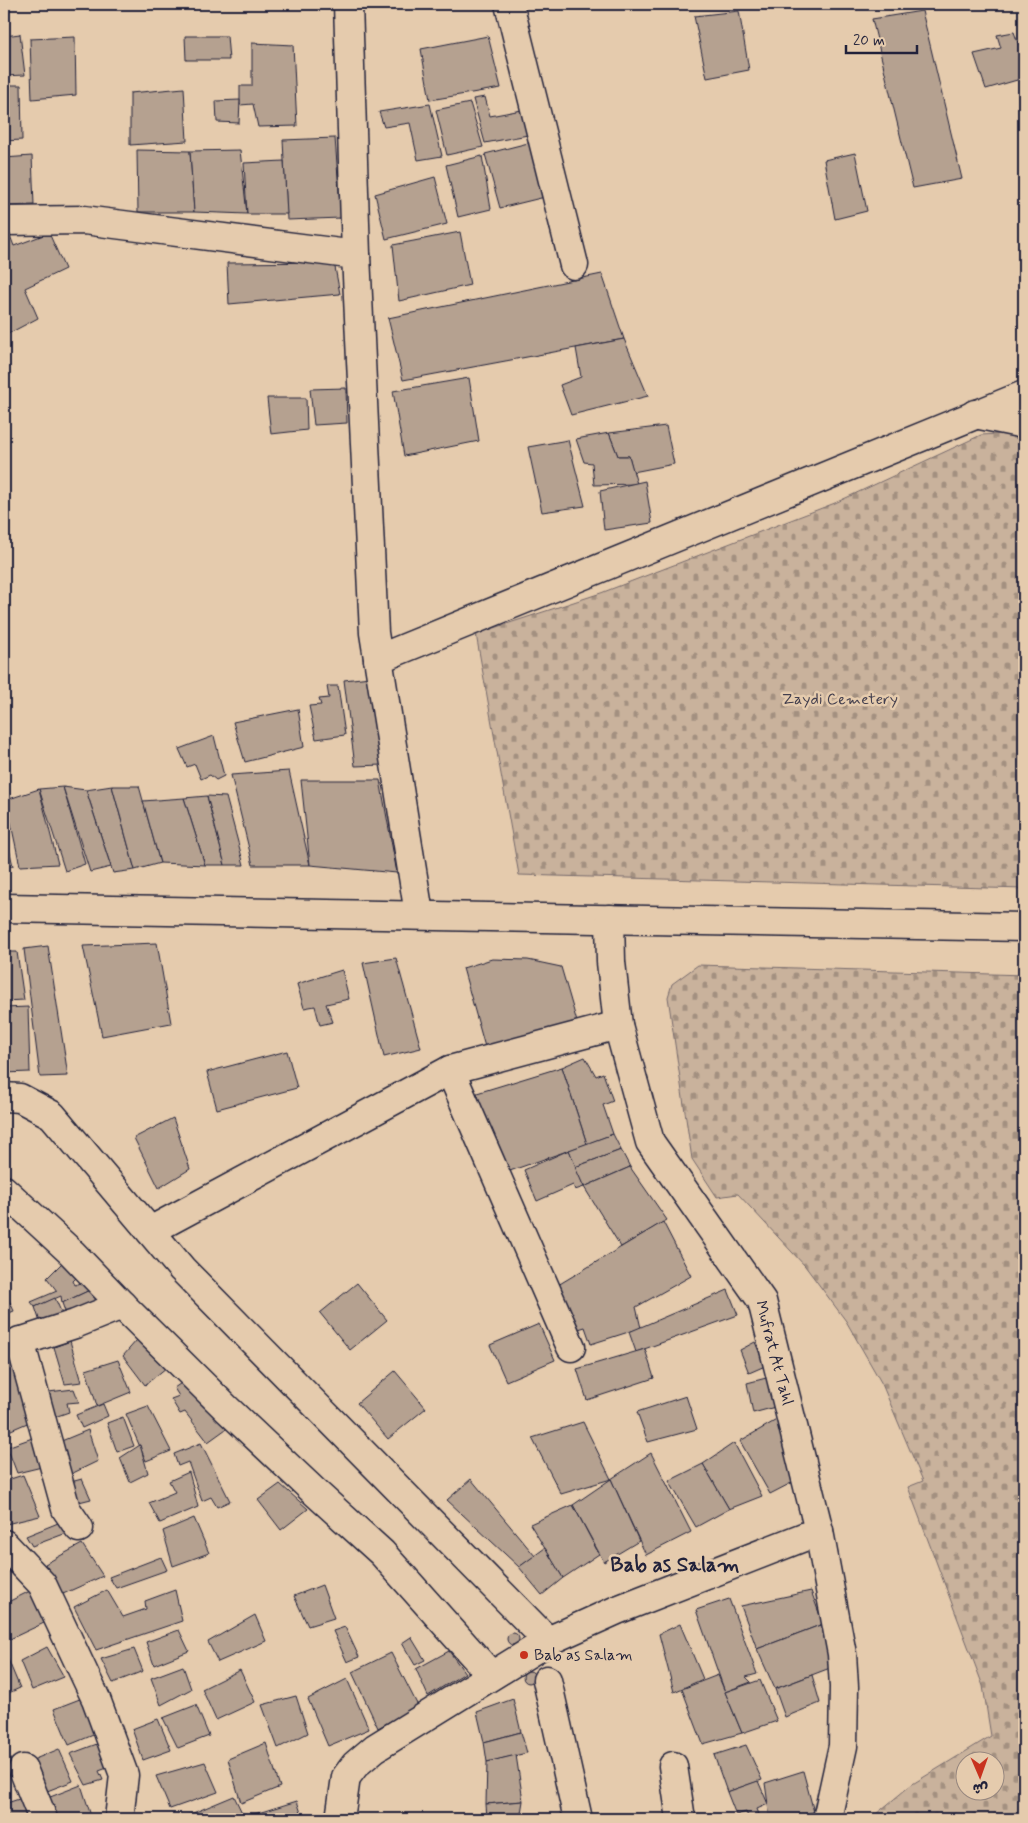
<svg xmlns="http://www.w3.org/2000/svg" width="1028" height="1823" font-family="Mynerve,'Playpen Sans Arabic',sans-serif">
<style>
.cemetery{fill:url(#cemetery-stones);stroke:#766a6c;fill-rule:evenodd}
.building{fill:#b5a190;stroke:#22223b}
.lines{fill:none;stroke-linecap:round;stroke-linejoin:round}
.minor-casing{stroke:#22223b;stroke-width:31}
.minor{stroke:#e5cbad;stroke-width:28}
.poi-dot{fill:#c8321e;stroke:#e5cbad;stroke-width:2}
.labels{text-anchor:middle;dominant-baseline:central;stroke-width:5;stroke-linejoin:round;paint-order:stroke}
.park-label{font-size:16px;fill:#433f4e;stroke:#e5cbad}
.street-label{font-size:16px;fill:#22223b;stroke:#e5cbad}
.poi-label{font-size:16px;fill:#22223b;stroke:#e5cbad;text-anchor:start}
.district-label{font-size:21px;font-weight:bold;fill:#22223b;stroke:#e5cbad}
</style>
<defs>
<pattern id="cemetery-stones" width="16" height="16" patternUnits="userSpaceOnUse" patternTransform="scale(1.25)"><rect width="16" height="16" fill="#c9b29c"/><path d="M2 7V4a2 2 0 0 1 4 0v3zM10 15v-3a2 2 0 0 1 4 0v3z" fill="#a39080"/></pattern>
</defs>
<rect width="100%" height="100%" fill="#e5cbad"/>
<filter id="ink" filterUnits="userSpaceOnUse"><feTurbulence type="fractalNoise" baseFrequency=".02" numOctaves="2"/><feDisplacementMap in="SourceGraphic" scale="10" xChannelSelector="R" yChannelSelector="G"/><feConvolveMatrix kernelMatrix="1 2 1 2 8 2 1 2 1" color-interpolation-filters="sRGB"/></filter>
<g filter="url(#ink)">
<g class="cemetery">
<path d="M1015 433 1024 435V889L519 875 476 634 601 593 835 503 981 435Z"/>
<path d="M698 965 1024 975V1819H870L911 1785 991 1736 983 1686 908 1487 923 1481 882 1384 846 1321 805 1266 738 1194 717 1197 692 1159 668 997 672 984ZM966 1760H996V1790H966Z"/>
</g>
<g class="building">
<path d="M739 11 749 70 707 78 694 16Z"/>
<path d="M922 11 962 179 913 188 872 19Z"/>
<path d="M1014 32 1024 59V78L986 89 974 54 1001 48 997 35Z"/>
<path d="M20 34 25 75 4 76V36Z"/>
<path d="M185 36H227L229 60H186Z"/>
<path d="M488 36 501 88 430 100 421 49Z"/>
<path d="M75 37 76 95 32 99 30 39Z"/>
<path d="M252 43 293 45 297 126 258 127 253 104 240 105V86H252Z"/>
<path d="M4 85H21L22 140 4 141Z"/>
<path d="M184 88 187 141 130 145V93Z"/>
<path d="M485 97 490 116 527 109 533 134 485 143 473 99Z"/>
<path d="M240 100 239 123 217 122 216 101Z"/>
<path d="M470 103 483 147 447 155 436 110Z"/>
<path d="M430 104 442 156 418 160 410 123 384 127 379 112Z"/>
<path d="M335 138 341 218 287 220 283 140Z"/>
<path d="M536 141 549 196 500 208 485 154Z"/>
<path d="M137 150 190 151 194 212H138Z"/>
<path d="M240 150 247 214 194 212 190 151Z"/>
<path d="M855 153 867 211 835 219 824 160Z"/>
<path d="M32 156 34 205 4 206V158Z"/>
<path d="M482 156 491 209 458 217 446 165Z"/>
<path d="M284 161 287 214H247L244 163Z"/>
<path d="M435 177 447 224 386 239 375 194Z"/>
<path d="M460 232 470 285 399 301 393 245Z"/>
<path d="M4 233H9L14 246 49 233 65 269 25 288 38 318 4 336Z"/>
<path d="M334 262 340 294 229 304 227 263Z"/>
<path d="M602 274 624 339 403 380 388 318Z"/>
<path d="M624 339 648 396 571 415 560 385 581 377 576 348Z"/>
<path d="M469 378 479 441 404 456 393 391Z"/>
<path d="M346 388 347 423 314 425 310 389Z"/>
<path d="M267 398H306L307 430 271 434Z"/>
<path d="M666 426 674 464 633 472 629 456H618L609 433Z"/>
<path d="M609 433 618 456H629L637 484 594 485 592 463 584 462 576 439Z"/>
<path d="M568 440 585 506 542 512 528 447Z"/>
<path d="M645 481 652 523 604 530 600 491Z"/>
<path d="M370 677 382 765 355 766 344 680Z"/>
<path d="M327 686H338L345 735 316 739 309 706 321 705 319 699 329 698Z"/>
<path d="M298 709 304 747 245 762 233 722Z"/>
<path d="M214 736 224 776 216 780 210 775 201 779 195 764 187 767 179 749Z"/>
<path d="M289 771 310 865H253L231 775Z"/>
<path d="M301 780H380L397 873 310 865Z"/>
<path d="M112 786 135 870 113 873 86 790Z"/>
<path d="M112 786H139L160 863 135 870Z"/>
<path d="M63 787 85 864 65 871 39 789Z"/>
<path d="M63 787 86 790 111 867 90 872Z"/>
<path d="M39 789 58 864 20 866 6 800Z"/>
<path d="M207 796 225 865H205L184 798Z"/>
<path d="M207 796 226 797 244 865H225Z"/>
<path d="M184 798 205 865 160 863 143 801Z"/>
<path d="M4 826 13 866 4 867Z"/>
<path d="M157 943 171 1023 102 1036 83 946Z"/>
<path d="M48 946 68 1076 40 1077 24 949Z"/>
<path d="M4 952H17L24 1000 4 1001Z"/>
<path d="M396 958 421 1048 384 1057 363 963Z"/>
<path d="M492 959 528 960 561 967 577 1022 485 1047 463 968Z"/>
<path d="M342 970 349 999 326 1004 333 1022 320 1025 315 1006 304 1008 297 984Z"/>
<path d="M28 1007 30 1072 4 1073V1008Z"/>
<path d="M287 1051 297 1088 217 1109 207 1072Z"/>
<path d="M585 1057 596 1076 603 1073 613 1101 603 1105 613 1134 587 1144 562 1067Z"/>
<path d="M562 1067 587 1144 504 1173 477 1093Z"/>
<path d="M173 1118 190 1169 159 1188 134 1138Z"/>
<path d="M613 1134 621 1150 575 1167 569 1150Z"/>
<path d="M569 1150 584 1187 575 1190 573 1185 537 1201 524 1170Z"/>
<path d="M621 1150 630 1167 584 1187 575 1167Z"/>
<path d="M630 1167 667 1220 621 1247 584 1187Z"/>
<path d="M663 1222 691 1276 636 1307 641 1328 591 1344 585 1327 572 1331 558 1285Z"/>
<path d="M64 1261 79 1275 73 1281 75 1285 84 1281 92 1289 62 1303 61 1296 35 1307 31 1302 57 1291 47 1278Z"/>
<path d="M357 1283 387 1320 350 1350 320 1313Z"/>
<path d="M4 1289 14 1311 4 1315Z"/>
<path d="M92 1289 102 1301 66 1314 62 1303Z"/>
<path d="M728 1290 738 1315 636 1352 629 1332Z"/>
<path d="M55 1298 63 1316 41 1325 35 1307Z"/>
<path d="M539 1324 555 1360 506 1381 490 1345Z"/>
<path d="M143 1333 172 1363 145 1385 123 1356Z"/>
<path d="M70 1341 82 1382 65 1384 54 1347Z"/>
<path d="M755 1342 765 1366 749 1373 740 1350Z"/>
<path d="M645 1349 654 1378 587 1400 577 1369Z"/>
<path d="M12 1351 32 1421 4 1433V1354Z"/>
<path d="M118 1360 131 1392 97 1406 86 1370Z"/>
<path d="M395 1371 426 1408 388 1439 357 1403Z"/>
<path d="M190 1377 233 1424 208 1442 185 1412 180 1414 171 1399 179 1396 174 1388Z"/>
<path d="M770 1377 779 1406 753 1413 747 1383Z"/>
<path d="M74 1389 79 1402 67 1403 69 1412 46 1420 40 1393Z"/>
<path d="M686 1396 697 1429 648 1442 637 1412Z"/>
<path d="M103 1404 108 1416 82 1428 76 1415Z"/>
<path d="M148 1406 171 1451 146 1461 126 1414Z"/>
<path d="M123 1417 134 1446 117 1452 107 1423Z"/>
<path d="M780 1418 799 1479 770 1494 740 1441Z"/>
<path d="M583 1422 611 1479 561 1494 532 1438Z"/>
<path d="M88 1430 98 1461 71 1474 59 1442Z"/>
<path d="M38 1436 46 1466 17 1473 7 1447Z"/>
<path d="M201 1443 230 1501 217 1507 211 1497 202 1501 188 1462 178 1466 174 1454Z"/>
<path d="M734 1443 762 1496 729 1509 703 1464Z"/>
<path d="M140 1445 148 1473 130 1482 120 1458Z"/>
<path d="M651 1453 691 1532 646 1555 611 1479Z"/>
<path d="M703 1464 729 1509 696 1527 669 1481Z"/>
<path d="M189 1472 198 1507 160 1523 149 1503 175 1492 169 1481Z"/>
<path d="M23 1475 40 1516 6 1524 4 1519V1481Z"/>
<path d="M82 1479 91 1499 71 1504 63 1484Z"/>
<path d="M471 1479 535 1556 519 1567 447 1500Z"/>
<path d="M611 1479 639 1541 604 1562 573 1505Z"/>
<path d="M280 1484 308 1509 281 1530 258 1500Z"/>
<path d="M573 1505 599 1554 563 1578 530 1524Z"/>
<path d="M194 1518 209 1553 173 1566 163 1531Z"/>
<path d="M68 1519 72 1531 32 1546 26 1536Z"/>
<path d="M82 1544 103 1576 63 1594 45 1564Z"/>
<path d="M545 1548 563 1578 542 1595 519 1567Z"/>
<path d="M161 1557 167 1570 116 1588 109 1577Z"/>
<path d="M322 1585 334 1618 308 1626 294 1596Z"/>
<path d="M107 1590 123 1617 146 1609 145 1601 175 1590 182 1621 96 1650 74 1607Z"/>
<path d="M30 1591 44 1623 10 1639 4 1626V1604Z"/>
<path d="M811 1591 823 1624 757 1649 741 1606Z"/>
<path d="M729 1599 757 1674 746 1677 751 1682 725 1692 696 1610Z"/>
<path d="M255 1615 266 1641 218 1662 208 1642Z"/>
<path d="M680 1624 703 1679 674 1692 659 1634Z"/>
<path d="M823 1624 830 1668 775 1689 757 1649Z"/>
<path d="M345 1627 359 1657 347 1662 333 1631Z"/>
<path d="M179 1630 189 1651 154 1665 146 1642Z"/>
<circle cx="513" cy="1639" r="6"/>
<path d="M411 1637 425 1660 415 1665 402 1643Z"/>
<path d="M47 1647 64 1677 32 1690 20 1661Z"/>
<path d="M134 1649 143 1671 113 1683 101 1659Z"/>
<path d="M4 1650 20 1688 4 1695Z"/>
<path d="M449 1651 465 1673 428 1696 416 1669Z"/>
<path d="M391 1653 418 1706 378 1728 352 1672Z"/>
<path d="M183 1666 191 1689 161 1705 151 1678Z"/>
<path d="M240 1670 255 1702 216 1720 202 1689Z"/>
<circle cx="529" cy="1677" r="6"/>
<path d="M718 1675 742 1733 703 1744 682 1689Z"/>
<path d="M812 1675 820 1703 785 1717 775 1689Z"/>
<path d="M347 1679 369 1729 328 1746 308 1699Z"/>
<path d="M760 1680 777 1721 742 1733 725 1692Z"/>
<path d="M90 1695 103 1731 69 1745 54 1709Z"/>
<path d="M296 1696 308 1733 278 1748 262 1705Z"/>
<path d="M513 1699 521 1732 484 1742 477 1712Z"/>
<path d="M196 1705 209 1736 178 1748 163 1718Z"/>
<path d="M158 1719 171 1750 143 1760 132 1729Z"/>
<path d="M521 1732 527 1753 487 1762 484 1742Z"/>
<path d="M105 1741 115 1765 99 1771 103 1780 86 1785 70 1754Z"/>
<path d="M266 1743 280 1787 241 1803 228 1759Z"/>
<path d="M746 1745 762 1780 727 1792 714 1755Z"/>
<path d="M59 1749 73 1781 42 1793 28 1762Z"/>
<path d="M516 1755 523 1801 486 1804 487 1762Z"/>
<path d="M205 1762 218 1792 170 1809 156 1776Z"/>
<path d="M803 1771 814 1812 784 1819H770L765 1783Z"/>
<path d="M758 1781 768 1804 757 1809 760 1817 749 1819 746 1812 736 1815 727 1792Z"/>
<path d="M81 1785 92 1819H52L45 1799Z"/>
<path d="M234 1796 245 1819H188L186 1816Z"/>
<path d="M25 1797 35 1819H4V1804Z"/>
<path d="M297 1801 303 1819H257L255 1814Z"/>
<path d="M523 1801 520 1819H487L486 1804Z"/>
</g>
<g class="lines">
<defs>
<g id="minor">
<path d="M348 4 356 255 374 633 419 914"/>
<path d="M509 4 574 265"/>
<path d="M4 221 84 220 356 255"/>
<path d="M975 414 1024 424"/>
<path d="M378 659 1024 395"/>
<path d="M4 908 1024 927"/>
<path d="M610 919 611 962 618 1025 650 1142 762 1301 819 1531 842 1654 844 1687 843 1746 827 1819"/>
<path d="M450 1070 571 1347"/>
<path d="M4 1097 20 1098 52 1115 182 1269 548 1641"/>
<path d="M4 1190 72 1253 122 1305 227 1409 317 1494 382 1553 491 1675"/>
<path d="M150 1231 450 1070 618 1025"/>
<path d="M20 1341 66 1509 79 1528"/>
<path d="M4 1347 75 1324 122 1305"/>
<path d="M4 1544 42 1584 96 1699 124 1775 119 1819"/>
<path d="M547 1680 578 1819"/>
<path d="M673 1766 681 1819"/>
<path d="M23 1769 43 1819"/>
<path d="M340 1819 346 1777 355 1765 375 1748 548 1641 617 1610 819 1531"/>
</g>
</defs>
<use href="#minor" class="minor-casing"/>
<use href="#minor" class="minor"/>
</g>
</g>
<circle class="poi-dot" cx="524" cy="1655" r="5"/>
<g class="labels">
<g class="park-label">
<text x="840" y="699">Zaydi Cemetery</text>
</g>
<g class="street-label">
<text transform="translate(774 1353) rotate(75)">Mufrat At Tahl</text>
</g>
<g class="poi-label">
<text x="534" y="1655">Bab as Salam</text>
</g>
<g class="district-label">
<text x="675" y="1565">Bab as Salam</text>
</g>
</g>
<rect width="1028" height="1823" fill="none" stroke="#e5cbad" stroke-width="20"/>
<rect x="10" y="10" width="1008" height="1803" fill="none" stroke="#22223b" stroke-width="2" filter="url(#ink)"/>
<g transform="translate(980 1776) rotate(178)"><circle r="24" fill="#e5cbad" stroke="#97877f"/>
<path d="M0-4L9 19L0 12L-9 19Z" fill="#c8321e"/>
<text y="-8" font-size="14" font-weight="bold" text-anchor="middle" fill="#22223b">ش</text>
</g>
<path d="M846 45v8h71v-8" fill="none" stroke="#22223b" stroke-width="2.5"/>
<text x="853" y="45" font-size="15" fill="#22223b" stroke="#e5cbad" stroke-width="4" paint-order="stroke">20 m</text>
</svg>
